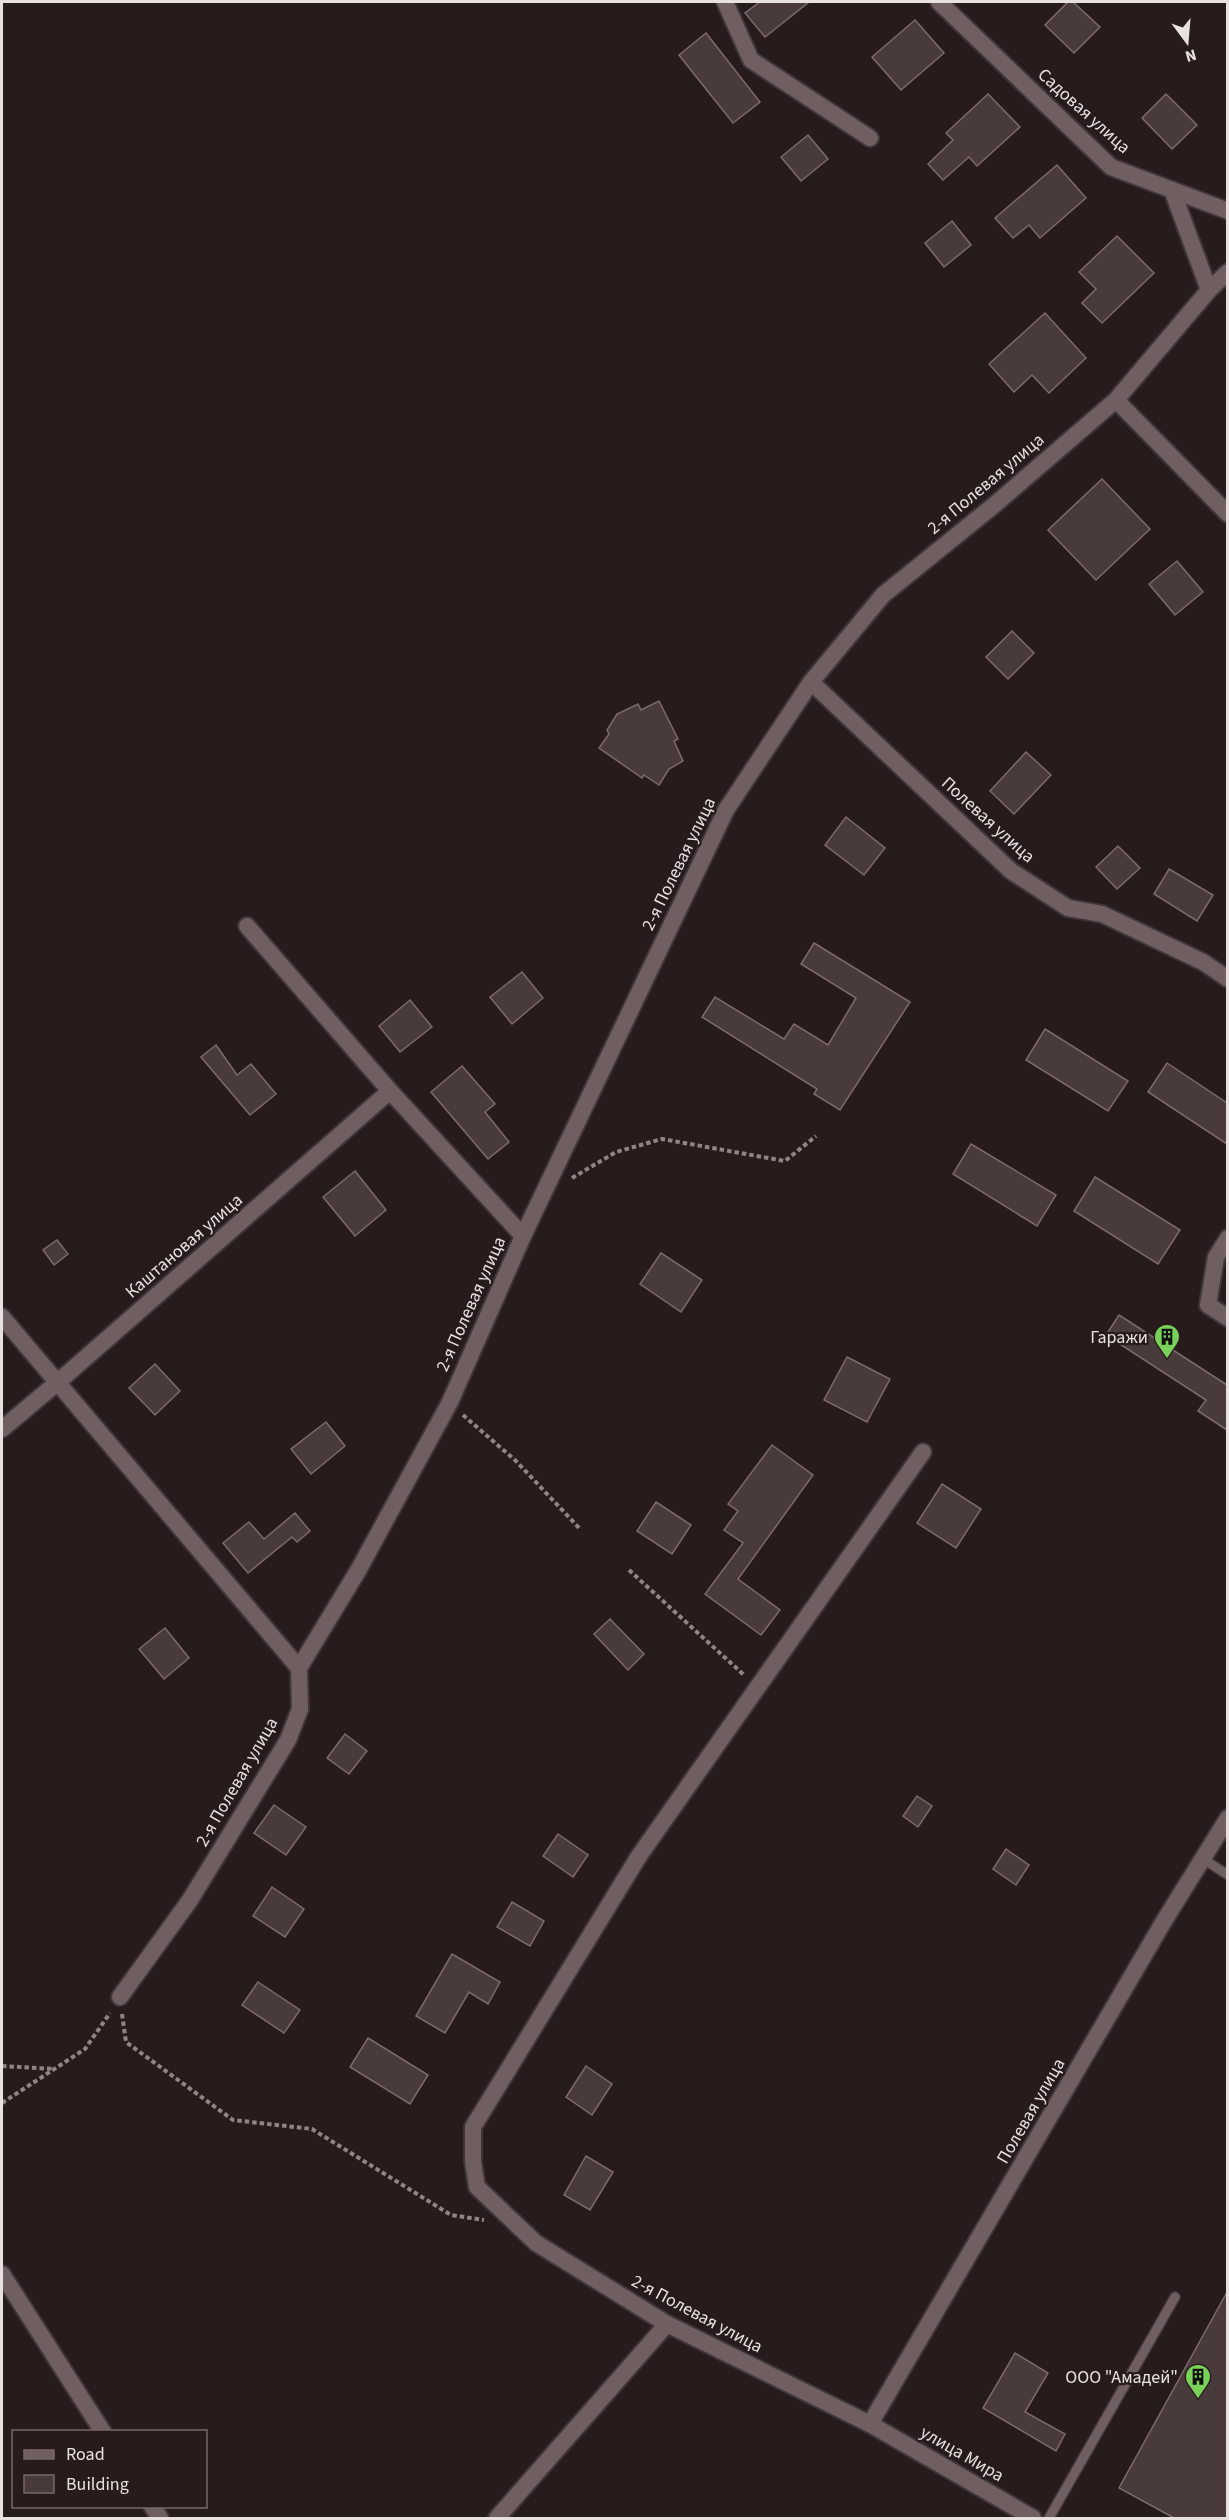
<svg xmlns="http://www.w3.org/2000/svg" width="1229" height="2520" font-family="'Source Sans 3',sans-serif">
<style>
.building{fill:#493a3c;stroke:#7c6b6d;stroke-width:1.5}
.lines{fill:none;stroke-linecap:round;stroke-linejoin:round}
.service-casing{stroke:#403637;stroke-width:12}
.minor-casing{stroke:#403637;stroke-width:20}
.path{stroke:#908585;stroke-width:4;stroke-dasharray:4.5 3;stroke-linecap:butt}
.service{stroke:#6f5f60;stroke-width:9}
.minor{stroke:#6f5f60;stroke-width:16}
.labels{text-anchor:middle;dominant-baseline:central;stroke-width:4.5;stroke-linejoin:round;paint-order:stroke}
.street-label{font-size:18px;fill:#e9e0e0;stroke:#281b1c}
.poi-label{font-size:18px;fill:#e9e0e0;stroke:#281b1c;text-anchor:end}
</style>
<rect width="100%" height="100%" fill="#281b1c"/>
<g class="building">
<path d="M760 2H809L765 37 745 13Z"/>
<path d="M1068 2H1073L1100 27 1074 53 1045 25Z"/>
<path d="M915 20 944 53 901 90 872 57Z"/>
<path d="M706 33 760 102 733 123 679 55Z"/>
<path d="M988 94 1020 127 977 166 969 157 943 180 928 164 953 140 946 133Z"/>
<path d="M1166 94 1197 125 1172 149 1142 118Z"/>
<path d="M808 135 828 159 801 181 781 157Z"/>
<path d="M1057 165 1086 198 1040 238 1029 225 1013 238 995 218Z"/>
<path d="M952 221 971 245 944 267 925 243Z"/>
<path d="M1117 236 1154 273 1102 323 1082 303 1096 289 1079 272Z"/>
<path d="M1045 313 1086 358 1049 393 1032 375 1014 392 989 364Z"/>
<path d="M1102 479 1150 529 1096 580 1048 530Z"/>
<path d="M1177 561 1203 592 1175 615 1149 584Z"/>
<path d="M1012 631 1034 653 1008 679 986 657Z"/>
<path d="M659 701 678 739 674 741 683 761 669 769 659 785 644 775 642 778 599 748 609 734 607 730 617 714 638 704 641 710Z"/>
<path d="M1026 752 1051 775 1014 814 990 791Z"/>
<path d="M846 817 885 848 864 875 825 845Z"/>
<path d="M1118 846 1140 868 1117 889 1096 867Z"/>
<path d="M1169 869 1213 895 1197 921 1154 894Z"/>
<path d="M814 943 910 1002 840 1110 814 1094 817 1089 702 1017 715 997 784 1039 794 1024 828 1045 856 998 801 964Z"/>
<path d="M522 972 543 998 512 1024 490 997Z"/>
<path d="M410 1000 432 1027 400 1052 379 1026Z"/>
<path d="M1045 1029 1128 1081 1108 1111 1026 1060Z"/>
<path d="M216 1045 237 1075 251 1064 276 1094 250 1115 201 1057Z"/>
<path d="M1167 1063 1227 1103V1144L1148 1092Z"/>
<path d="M462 1066 495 1104 485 1112 509 1142 488 1159 431 1092Z"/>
<path d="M971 1144 1056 1195 1037 1226 953 1174Z"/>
<path d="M355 1171 386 1210 355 1236 323 1197Z"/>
<path d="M1095 1177 1180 1230 1158 1264 1074 1211Z"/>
<path d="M57 1240 68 1254 54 1265 43 1250Z"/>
<path d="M661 1253 702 1280 681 1312 640 1284Z"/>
<path d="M1119 1315 1227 1385V1430L1198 1411 1206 1400 1106 1335Z"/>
<path d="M847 1357 890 1379 867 1422 824 1400Z"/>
<path d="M155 1364 180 1391 155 1415 129 1388Z"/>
<path d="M326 1422 345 1446 311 1474 291 1449Z"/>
<path d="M772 1445 813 1475 738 1579 780 1610 761 1635 705 1594 743 1543 724 1530 738 1511 728 1504Z"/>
<path d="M942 1484 981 1509 956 1548 917 1523Z"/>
<path d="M656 1502 691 1525 672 1554 637 1531Z"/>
<path d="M295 1513 310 1531 297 1542 292 1537 248 1573 223 1543 249 1522 264 1539Z"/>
<path d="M610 1619 644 1654 628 1670 594 1634Z"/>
<path d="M165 1628 189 1658 164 1679 139 1649Z"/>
<path d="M345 1734 367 1751 349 1774 327 1758Z"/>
<path d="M917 1796 932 1806 918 1827 903 1816Z"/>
<path d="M274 1805 306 1827 286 1855 254 1833Z"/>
<path d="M558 1834 588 1855 573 1877 543 1856Z"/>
<path d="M1006 1849 1029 1865 1016 1885 993 1869Z"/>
<path d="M272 1887 304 1909 285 1937 253 1916Z"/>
<path d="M512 1902 544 1921 530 1946 497 1927Z"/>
<path d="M452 1954 500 1982 488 2004 469 1992 445 2033 416 2016Z"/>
<path d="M258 1982 300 2010 284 2033 242 2005Z"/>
<path d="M368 2038 428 2075 410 2104 350 2067Z"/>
<path d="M586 2066 612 2084 592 2115 566 2097Z"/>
<path d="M586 2156 613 2172 590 2210 564 2195Z"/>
<path d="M1227 2292V2518H1174L1119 2488Z"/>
<path d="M1015 2353 1048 2373 1025 2412 1065 2434 1056 2451 983 2408Z"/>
</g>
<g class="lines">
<defs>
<g id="service">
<path d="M1203 1859 1228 1875"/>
<path d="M1049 2518 1175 2297"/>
</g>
<g id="minor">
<path d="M725 2 751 60 870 138"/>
<path d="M939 2 1111 167 1228 211"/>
<path d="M1172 190 1209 290"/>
<path d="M1116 400 1228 514"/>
<path d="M811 682 1011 871 1068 908 1102 914 1203 962 1228 979"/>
<path d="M247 926 390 1091 523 1236"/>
<path d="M1228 1238 1216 1257 1208 1305 1228 1318"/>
<path d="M2 1317 299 1668"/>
<path d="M2 1429 58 1382 390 1091"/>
<path d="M923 1452 639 1856 473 2127V2162L477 2187 536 2243 667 2324 870 2424 1033 2518"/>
<path d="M120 1997 190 1900 288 1740 300 1709 299 1668 359 1569 450 1402 523 1236 726 810 811 682 883 595 993 506 1116 400 1209 290 1228 272"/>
<path d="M2 2274 103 2432"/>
<path d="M870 2424 1164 1921 1228 1818"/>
<path d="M152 2506 160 2518"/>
<path d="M497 2518 667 2324"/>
</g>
</defs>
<use href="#service" class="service-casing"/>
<use href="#minor" class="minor-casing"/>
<g class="path">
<path d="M572 1178 616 1152 662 1139 785 1161 816 1136"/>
<path d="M463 1415 516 1461 581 1530"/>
<path d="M629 1570 744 1675"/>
<path d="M122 2014 126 2042 233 2120 312 2129 451 2215 484 2220"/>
<path d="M2 2066 54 2069"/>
<path d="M2 2103 85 2049 110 2013"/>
</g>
<use href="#service" class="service"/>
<use href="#minor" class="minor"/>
</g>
<defs>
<symbol id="building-pin" viewBox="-11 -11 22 30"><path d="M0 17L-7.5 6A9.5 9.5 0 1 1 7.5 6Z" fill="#78d158" stroke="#281b1c"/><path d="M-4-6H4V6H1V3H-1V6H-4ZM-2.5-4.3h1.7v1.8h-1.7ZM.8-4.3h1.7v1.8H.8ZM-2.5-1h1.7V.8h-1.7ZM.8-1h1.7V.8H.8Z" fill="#111"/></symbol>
</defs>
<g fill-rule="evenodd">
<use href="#building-pin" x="1152" y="1322" width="30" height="40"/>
<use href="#building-pin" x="1183" y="2362" width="30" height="40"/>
</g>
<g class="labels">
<g class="street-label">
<text transform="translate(1084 111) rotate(42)">Садовая улица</text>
<text transform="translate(986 484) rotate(-40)">2-я Полевая улица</text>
<text transform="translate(988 820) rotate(42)">Полевая улица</text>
<text transform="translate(679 864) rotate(-64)">2-я Полевая улица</text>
<text transform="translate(184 1246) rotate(-41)">Каштановая улица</text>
<text transform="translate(471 1304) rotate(-66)">2-я Полевая улица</text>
<text transform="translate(237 1782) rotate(-60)">2-я Полевая улица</text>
<text transform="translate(1031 2111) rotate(-60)">Полевая улица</text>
<text transform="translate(697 2314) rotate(28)">2-я Полевая улица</text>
<text transform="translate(962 2454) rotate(30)">улица Мира</text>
</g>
<g class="poi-label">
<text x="1148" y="1337">Гаражи</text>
<text x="1178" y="2377">ООО "Амадей"</text>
</g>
</g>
<rect width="1229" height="2520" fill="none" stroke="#e9e0e0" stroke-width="6"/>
<rect x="12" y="2430" width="195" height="78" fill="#281b1c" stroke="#756a6a" stroke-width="1.5"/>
<rect x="24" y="2450" width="30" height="9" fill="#6f5f60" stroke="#756a6a" stroke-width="1.5"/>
<text x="66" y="2460" font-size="18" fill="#e9e0e0">Road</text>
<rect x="24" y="2475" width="30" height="18" fill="#493a3c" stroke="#756a6a" stroke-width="1.5"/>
<text x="66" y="2490" font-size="18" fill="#e9e0e0">Building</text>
<g transform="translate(1187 42) rotate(164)" stroke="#281b1c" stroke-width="4.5" paint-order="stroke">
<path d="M0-4.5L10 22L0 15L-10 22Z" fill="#e9e0e0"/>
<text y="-9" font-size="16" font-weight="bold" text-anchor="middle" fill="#e9e0e0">N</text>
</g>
</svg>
